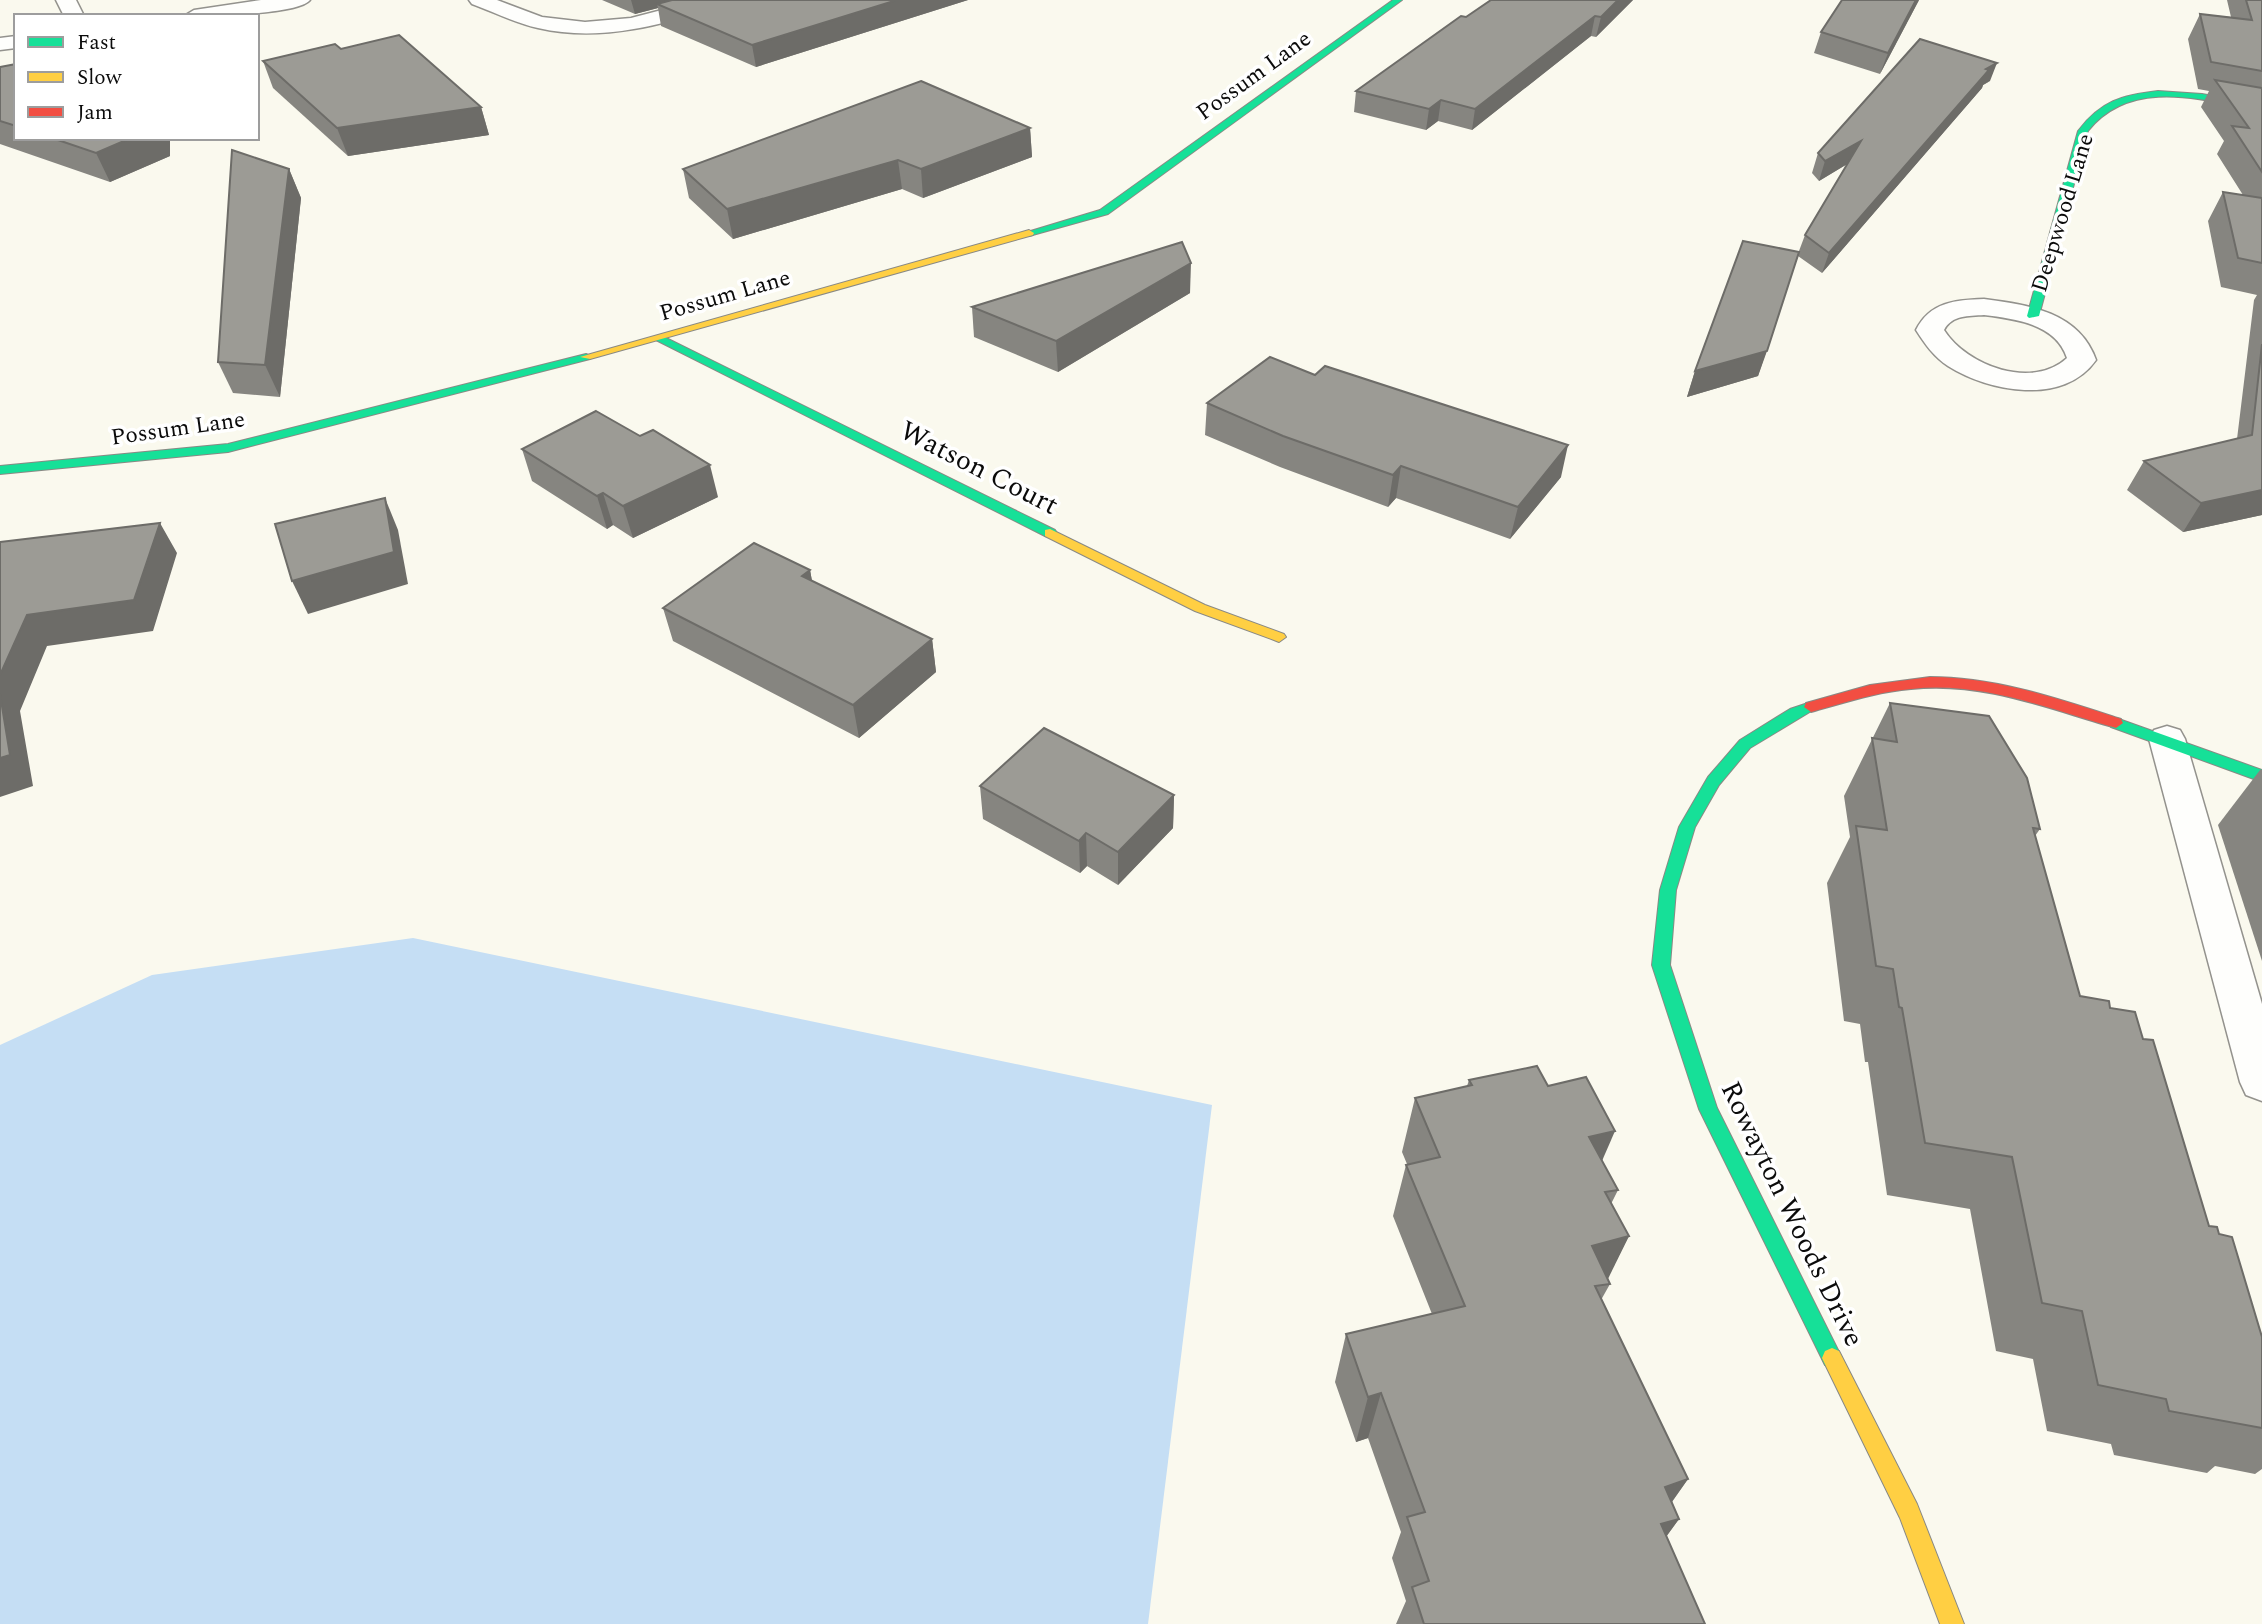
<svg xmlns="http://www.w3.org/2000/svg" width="2262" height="1624" font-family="Spectral,serif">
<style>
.water{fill:#c5def4}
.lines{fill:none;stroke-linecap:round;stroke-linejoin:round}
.lane-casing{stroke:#93928d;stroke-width:3}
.street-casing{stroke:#93928d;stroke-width:3}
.fast-casing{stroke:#898984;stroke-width:2}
.slow-casing{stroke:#898984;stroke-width:2}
.jam-casing{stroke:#898984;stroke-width:2}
.lane{fill:#fefefc;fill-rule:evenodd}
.street{fill:#fefefc;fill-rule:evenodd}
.fast{fill:#16e098;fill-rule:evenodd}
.slow{fill:#ffcf43;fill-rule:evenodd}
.jam{fill:#f24e42;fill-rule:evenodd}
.wall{fill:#868580}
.shaded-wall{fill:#6d6c68}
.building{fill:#9c9b95;stroke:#6d6c68;stroke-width:2}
.labels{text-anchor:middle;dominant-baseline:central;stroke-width:7;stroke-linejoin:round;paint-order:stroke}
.far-street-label{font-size:23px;fill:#0b0b0b;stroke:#fff}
.street-label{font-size:28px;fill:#0b0b0b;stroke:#fff}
</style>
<rect width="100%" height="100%" fill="#faf9ee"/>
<path class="water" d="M413 938 1212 1105 1148 1624H0V1045L152 975Z"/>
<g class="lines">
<defs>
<path id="lane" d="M2167 726 2180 730 2185 739 2262 1004V1101L2246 1095 2240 1082 2149 739 2154 730Z"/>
<g id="street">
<path d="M56 0H76L84 16H64Z"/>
<path d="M261 0H310C298 15 206 16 184 16L194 10Z"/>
<path d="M469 0H497L542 17 585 22 631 18 700 0H730L727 4C666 24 602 43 538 28 515 23 494 12 472 4Z"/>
<path d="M16 36V48L0 50V38Z"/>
<path d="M1984 299C2029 305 2079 312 2096 360 2064 406 1989 392 1948 366 1934 357 1925 344 1916 330 1930 302 1955 300 1984 299ZM1984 315C2016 319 2056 324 2067 358 2032 390 1967 366 1944 330 1952 315 1968 316 1984 315Z"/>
</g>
<g id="fast">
<path d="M1393 0H1402L1108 214 1029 236 1024 233 1100 210Z"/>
<path d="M2158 91 2202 94 2262 105V111C2203 100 2131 77 2088 131L2039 316 2029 318 2027 316 2078 131C2101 101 2122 95 2158 91Z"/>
<path d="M660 335 1055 530 1057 533 1050 537 1045 536 656 340 654 338Z"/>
<path d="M586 354 592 357 590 359 228 452 0 474V466L228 444Z"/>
<path d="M1811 702 1816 703 1818 707 1750 748 1719 785 1695 827 1676 890 1670 965 1717 1108 1842 1358 1839 1365 1832 1368 1825 1365 1699 1109 1652 965 1660 890 1679 827 1708 777 1740 740 1790 709Z"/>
<path d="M2116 718 2262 770V782L2111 727 2109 723 2111 719Z"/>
</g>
<g id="slow">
<path d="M1029 230 1034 233 1033 235 590 359 580 357Z"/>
<path d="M1050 529 1205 605 1284 634 1286 637 1279 642 1274 640 1195 611 1045 536V530Z"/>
<path d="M1832 1348 1839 1351 1917 1504 1964 1624H1940L1900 1518 1822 1358 1825 1351Z"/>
</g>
<path id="jam" d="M1930 677C1996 677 2059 699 2121 719L2123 723 2116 728C2048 709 1983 681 1911 689 1876 692 1844 703 1811 712L1804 707 1806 703 1870 685Z"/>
</defs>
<use href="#lane" class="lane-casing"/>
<use href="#street" class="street-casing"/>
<use href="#fast" class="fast-casing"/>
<use href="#slow" class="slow-casing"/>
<use href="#jam" class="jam-casing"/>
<use href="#lane" class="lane"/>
<use href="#street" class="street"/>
<use href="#fast" class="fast"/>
<use href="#slow" class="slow"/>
<use href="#jam" class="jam"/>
</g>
<g class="wall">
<path d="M602 0H968L756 67 661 26 658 8 635 14Z"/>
<path d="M1633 0 1596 37 1591 36 1472 130 1438 121 1426 130 1354 112 1356 91 1466 17Z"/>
<path d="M1919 0 1880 74 1814 53 1821 32Z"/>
<path d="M2227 0H2262V515L2183 532 2127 490 2144 461 2237 439 2254 300 2257 295 2221 287 2208 221 2223 192 2243 195 2217 154 2224 141 2201 107 2209 91 2198 89 2188 39 2200 14 2231 17Z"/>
<path d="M341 49 481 107 489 135 348 156 273 88 263 61Z"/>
<path d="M16 64V138H170V156L110 182 0 144V67Z"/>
<path d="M1990 81 1983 85 1982 88 1822 273 1798 256 1758 376 1687 397 1695 371 1799 251 1805 235 1847 164 1819 181 1812 173 1818 153Z"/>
<path d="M1030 128 1032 157 923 198 902 189 733 239 689 198 683 169Z"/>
<path d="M289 169 301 198 280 397 233 393 218 362Z"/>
<path d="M1190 293 1058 372 974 337 972 307Z"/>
<path d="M1207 403 1561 477 1510 539 1396 498 1388 507 1280 467 1205 435Z"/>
<path d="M522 449 718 497 633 538 613 525 607 529 532 481Z"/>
<path d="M810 570 812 581 932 639 936 672 859 738 673 641 663 608Z"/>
<path d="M1890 703 2040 829 2035 836 2080 996 2110 1008 2143 1039 2209 1226 2262 1337V1469L2255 1474 2215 1466 2207 1473 2114 1455 2111 1444 2047 1431 2033 1359 1996 1351 1970 1209 1887 1195 1868 1062H1865L1860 1024 1844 1021 1827 883 1850 837 1844 796Z"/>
<path d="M2260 770H2262V961L2218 825Z"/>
<path d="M980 786 1174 795 1173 828 1118 885 1087 866 1080 873 983 819Z"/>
<path d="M1469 1080 1548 1086 1602 1161 1618 1190 1611 1204 1629 1236 1607 1279 1610 1284 1601 1300 1688 1479 1672 1502 1679 1519 1666 1537 1705 1624H1396L1406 1601 1392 1558 1401 1532 1368 1438 1356 1442 1335 1382 1346 1334 1432 1314 1393 1216 1406 1165 1407 1164 1402 1152 1415 1098 1467 1086Z"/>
</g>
<g class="shaded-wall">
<path d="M631 0H690L657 4 658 8 635 14Z"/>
<path d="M897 0H968L756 67 752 45Z"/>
<path d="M1618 0H1633L1596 37 1601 17Z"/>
<path d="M1916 0H1919L1880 74 1888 53Z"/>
<path d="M1595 16 1591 36 1472 130 1475 109Z"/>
<path d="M1997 63 1990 81 1983 85 1982 88 1822 273 1829 253 1986 69Z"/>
<path d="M1441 100 1438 121 1426 130 1429 109Z"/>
<path d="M481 107 489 135 348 156 337 128Z"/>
<path d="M1030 128 1032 157 923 198 921 169Z"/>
<path d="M131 138H170V156L110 182 96 153Z"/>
<path d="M1861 141 1854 160 1819 181 1825 161Z"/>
<path d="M898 160 902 189 733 239 727 209Z"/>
<path d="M289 169 301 198 280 397 265 365Z"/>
<path d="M1191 263 1190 293 1058 372 1056 341Z"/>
<path d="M1767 351 1758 376 1687 397 1695 371Z"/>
<path d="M1568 445 1561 477 1510 539 1518 507Z"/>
<path d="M710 465 718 497 633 538 623 506Z"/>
<path d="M1401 466 1396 498 1388 507 1393 475Z"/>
<path d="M2262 490V515L2183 532 2201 503Z"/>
<path d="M603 493 613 525 607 529 597 496Z"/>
<path d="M385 498 398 530 408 584 308 614 292 581Z"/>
<path d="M160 523 177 553 153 631 47 646 20 711 33 786 0 797V675L27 615Z"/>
<path d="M810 570 816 603 802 576Z"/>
<path d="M932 639 936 672 859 738 853 705Z"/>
<path d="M1174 795 1173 828 1118 885V852Z"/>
<path d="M1086 833 1087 866 1080 873 1079 841Z"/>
<path d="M1615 1131 1592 1184 1589 1137Z"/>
<path d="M1629 1236 1605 1285 1592 1246Z"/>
<path d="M1381 1393 1368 1438 1356 1442 1368 1397Z"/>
<path d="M1688 1479 1658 1521 1665 1487Z"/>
<path d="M1679 1519 1649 1560 1661 1524Z"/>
</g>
<g class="building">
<path d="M672 0H897L752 45 657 4Z"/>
<path d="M1491 0H1618L1601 17 1595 16 1475 109 1441 100 1429 109 1356 91 1461 16 1466 17Z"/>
<path d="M1842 0H1916L1888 53 1821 32Z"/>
<path d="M2246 0H2262V71L2211 62 2200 14 2252 20Z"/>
<path d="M399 35 481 107 337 128 263 61 335 44 341 49Z"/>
<path d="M1920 39 1997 63 1986 69 1989 70 1829 253 1805 235 1861 141 1825 161 1818 153Z"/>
<path d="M16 64V126L0 121V67Z"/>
<path d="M2215 80 2262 88V172L2232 126 2249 128Z"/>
<path d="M921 81 1030 128 921 169 898 160 727 209 683 169Z"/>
<path d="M52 138H131L96 153Z"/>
<path d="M232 150 289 169 265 365 218 362Z"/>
<path d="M2223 192 2262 198V263L2238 258Z"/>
<path d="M1743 241 1799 252 1767 351 1695 371Z"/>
<path d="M1182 242 1191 263 1056 341 972 307Z"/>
<path d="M2262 344V490L2201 503 2144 461 2252 435Z"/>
<path d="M1270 357 1315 375 1325 366 1568 445 1518 507 1401 466 1393 475 1283 436 1207 403Z"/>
<path d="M596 411 640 436 653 430 710 465 623 506 603 493 597 496 522 449Z"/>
<path d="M385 498 394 552 292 581 275 524Z"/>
<path d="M160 523 134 600 27 615 0 675V542Z"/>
<path d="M754 543 810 570 802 576 932 639 853 705 663 608Z"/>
<path d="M0 694 10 755 0 758Z"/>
<path d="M1890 703 1989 716 2027 778 2040 829 2033 828 2080 996 2109 1001 2110 1008 2135 1012 2143 1039 2153 1040 2209 1226 2217 1227 2219 1234 2232 1237 2262 1337V1428L2169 1411 2166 1399 2098 1385 2082 1311 2042 1303 2012 1157 1925 1143 1902 1008 1899 1007 1893 969 1876 966 1856 826 1887 830 1872 738 1897 742Z"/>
<path d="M1044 728 1174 795 1118 852 1086 833 1079 841 980 786Z"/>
<path d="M1537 1066 1548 1086 1586 1077 1615 1131 1589 1137 1618 1190 1605 1192 1629 1236 1592 1246 1610 1284 1595 1286 1688 1479 1665 1487 1679 1519 1661 1524 1705 1624H1424L1412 1587 1429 1581 1407 1517 1425 1512 1381 1393 1368 1397 1346 1334 1465 1306 1406 1165 1440 1157 1415 1098 1472 1085 1469 1080Z"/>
</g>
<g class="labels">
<g class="far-street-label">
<text transform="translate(1254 76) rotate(-36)">Possum Lane</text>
<text transform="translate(2063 213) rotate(-73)">Deepwood Lane</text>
<text transform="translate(725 296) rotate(-16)">Possum Lane</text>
<text transform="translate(178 429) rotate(-8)">Possum Lane</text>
</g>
<g class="street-label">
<text transform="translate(979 468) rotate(27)">Watson Court</text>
<text transform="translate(1792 1214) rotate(64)">Rowayton Woods Drive</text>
</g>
</g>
<rect x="14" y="14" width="245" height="126" fill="#ffffff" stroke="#9d9d9d" stroke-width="2"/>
<rect x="28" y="37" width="35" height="10" fill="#16e098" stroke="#9d9d9d" stroke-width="2"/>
<text x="77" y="49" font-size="21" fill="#0b0b0b">Fast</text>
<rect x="28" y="72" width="35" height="10" fill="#ffcf43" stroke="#9d9d9d" stroke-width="2"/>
<text x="77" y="84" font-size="21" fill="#0b0b0b">Slow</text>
<rect x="28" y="107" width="35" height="10" fill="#f24e42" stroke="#9d9d9d" stroke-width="2"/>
<text x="77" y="119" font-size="21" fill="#0b0b0b">Jam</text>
</svg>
